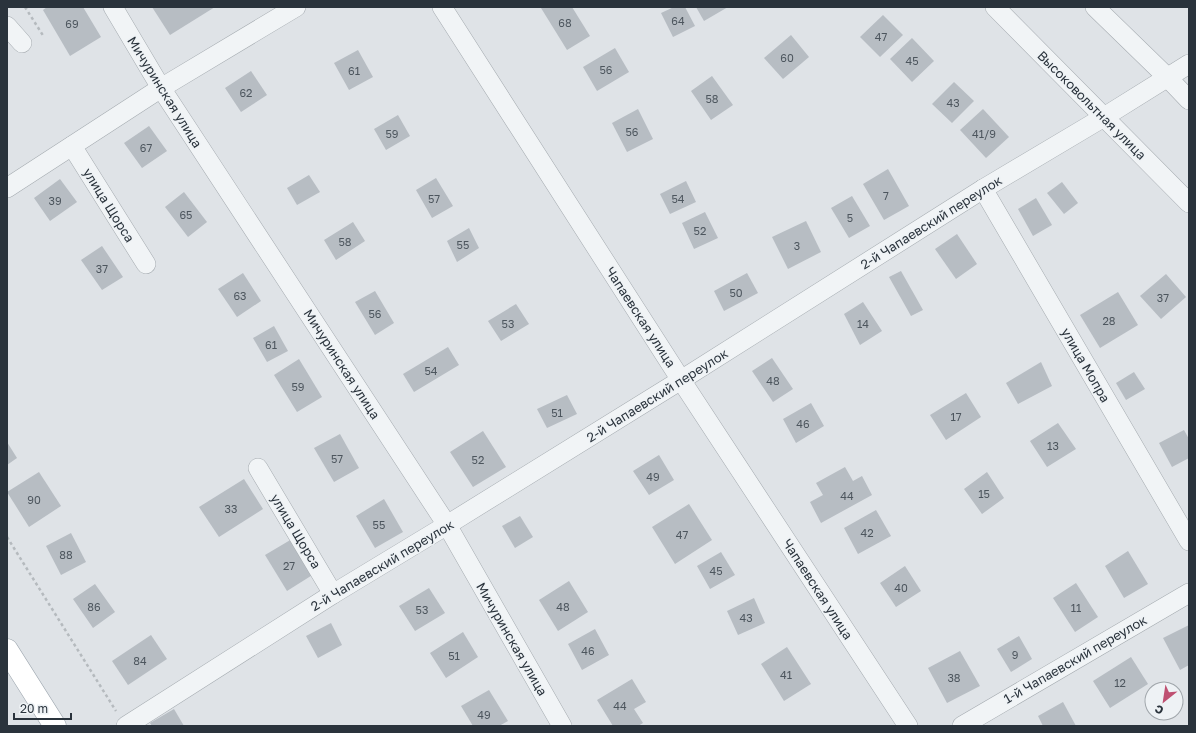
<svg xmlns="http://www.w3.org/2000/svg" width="1196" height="733" font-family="'Golos Text',sans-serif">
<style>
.building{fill:#b7bdc3}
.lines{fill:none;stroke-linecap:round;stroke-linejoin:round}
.minor-casing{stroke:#a5abb0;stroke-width:20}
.major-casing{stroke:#a0a9b1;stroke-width:23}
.path{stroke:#b5babe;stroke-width:2.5;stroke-dasharray:3 3;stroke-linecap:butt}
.minor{stroke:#f1f4f6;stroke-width:19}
.major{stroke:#fff;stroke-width:22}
.labels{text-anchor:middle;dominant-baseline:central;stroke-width:3;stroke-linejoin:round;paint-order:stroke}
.number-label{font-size:11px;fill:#4d565e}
.street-label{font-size:13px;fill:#2a333c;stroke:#eef2f5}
</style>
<rect width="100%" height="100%" fill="#dfe3e7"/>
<g class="building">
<path d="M47 7H83L101 37 70 56 43 10Z"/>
<path d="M152 7H215L170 35Z"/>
<path d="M543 7H572L590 36 567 50 541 8Z"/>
<path d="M674 7H685L695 26 673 37 661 13Z"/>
<path d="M696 7H728L704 21Z"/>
<path d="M883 15 903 35 880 57 860 37Z"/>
<path d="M791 35 809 57 783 79 764 58Z"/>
<path d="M912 38 934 61 912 82 890 59Z"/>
<path d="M615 48 629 72 597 91 583 67Z"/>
<path d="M358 50 373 77 349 90 334 63Z"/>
<path d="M251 71 267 95 241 112 225 88Z"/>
<path d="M712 76 733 105 711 120 691 91Z"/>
<path d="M954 82 974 101 952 123 932 104Z"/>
<path d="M638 109 653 139 627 152 612 123Z"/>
<path d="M983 109 1009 137 986 158 960 130Z"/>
<path d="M398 115 410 136 386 150 374 129Z"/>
<path d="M149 126 167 151 142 168 124 143Z"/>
<path d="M888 169 909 206 884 220 863 184Z"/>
<path d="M309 175 320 192 297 205 287 188Z"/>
<path d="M436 178 453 206 432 218 416 190Z"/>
<path d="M60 179 77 202 50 221 34 198Z"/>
<path d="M686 181 696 202 670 214 660 194Z"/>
<path d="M1062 182 1078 203 1064 214 1047 193Z"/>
<path d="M184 192 207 222 188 237 165 207Z"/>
<path d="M852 196 870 226 849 238 831 208Z"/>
<path d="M1036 198 1052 225 1033 236 1018 209Z"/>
<path d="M705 212 718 238 694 249 682 223Z"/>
<path d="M806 221 821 252 788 269 772 237Z"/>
<path d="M353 222 365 241 336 260 324 240Z"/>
<path d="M469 228 479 248 457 262 447 241Z"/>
<path d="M957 234 977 264 956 279 935 249Z"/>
<path d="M102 246 123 277 102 290 81 260Z"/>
<path d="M901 271 923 310 911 316 889 277Z"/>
<path d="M243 273 261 301 237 317 218 289Z"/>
<path d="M747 273 758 293 724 311 714 291Z"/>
<path d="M1166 274 1186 297 1161 319 1140 296Z"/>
<path d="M375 291 394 323 375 335 355 302Z"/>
<path d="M1118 292 1138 325 1100 348 1080 315Z"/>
<path d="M863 302 882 331 860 345 844 314Z"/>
<path d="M516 304 529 324 501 341 488 321Z"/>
<path d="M274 326 288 351 267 362 253 338Z"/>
<path d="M448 347 459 365 414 392 403 374Z"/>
<path d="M772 358 793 389 773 402 752 371Z"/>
<path d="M299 359 322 397 297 412 274 375Z"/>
<path d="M1041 362 1052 386 1018 404 1006 383Z"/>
<path d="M1134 372 1145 389 1126 400 1116 383Z"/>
<path d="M966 393 981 417 946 440 930 415Z"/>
<path d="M567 395 577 414 547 428 537 409Z"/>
<path d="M811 403 824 426 796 443 783 419Z"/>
<path d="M1058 423 1076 449 1047 467 1030 441Z"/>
<path d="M1184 430 1189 439V458L1172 467 1159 443Z"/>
<path d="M483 431 506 467 473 487 450 452Z"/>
<path d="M340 434 359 468 334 482 314 448Z"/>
<path d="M7 442 17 458 7 465Z"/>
<path d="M659 455 674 480 649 495 633 471Z"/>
<path d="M845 467 853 481 862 476 872 495 821 523 810 502 823 495 816 483Z"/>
<path d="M39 472 61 506 29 527 7 492Z"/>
<path d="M987 472 1004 498 982 514 964 489Z"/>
<path d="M244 479 263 509 219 537 199 507Z"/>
<path d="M384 499 403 532 375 548 356 516Z"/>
<path d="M689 504 712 540 675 564 652 527Z"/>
<path d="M876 510 891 536 858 554 844 528Z"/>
<path d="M520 516 533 537 515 548 502 526Z"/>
<path d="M71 533 86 562 61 575 46 546Z"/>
<path d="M292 539 314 574 287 591 265 555Z"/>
<path d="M1128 551 1148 584 1124 598 1105 566Z"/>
<path d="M721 552 735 575 710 589 697 566Z"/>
<path d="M905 566 921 591 896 607 880 583Z"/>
<path d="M569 581 588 612 558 631 539 600Z"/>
<path d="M1076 583 1098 617 1075 632 1053 598Z"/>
<path d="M95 584 115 612 93 628 73 599Z"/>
<path d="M429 588 445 613 415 631 399 606Z"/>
<path d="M754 598 765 623 738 635 727 611Z"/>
<path d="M331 623 342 645 318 658 306 636Z"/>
<path d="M1189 625V665L1180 670 1163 638Z"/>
<path d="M595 629 609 655 582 670 568 644Z"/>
<path d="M463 632 478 657 446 678 430 653Z"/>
<path d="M151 635 167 659 128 685 112 661Z"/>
<path d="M1019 636 1032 659 1011 672 997 649Z"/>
<path d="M787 647 811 684 784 701 761 664Z"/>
<path d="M960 651 980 686 947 703 928 668Z"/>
<path d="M1131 657 1148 684 1110 708 1093 681Z"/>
<path d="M632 679 646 702 634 709 643 723 638 726H613L597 700Z"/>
<path d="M489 690 508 721 499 726H473L461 706Z"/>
<path d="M1063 702 1076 726H1043L1038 716Z"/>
<path d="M174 709 184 726H152L150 723Z"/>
</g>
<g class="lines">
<defs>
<g id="minor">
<path d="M113 7 161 88 447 525 562 726"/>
<path d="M442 7 681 380 908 726"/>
<path d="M995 7 1189 203"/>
<path d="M1095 7 1167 77 1189 100"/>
<path d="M7 26 22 43"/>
<path d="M72 146 146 264"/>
<path d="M7 188 161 88 296 7"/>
<path d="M983 189 1189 541"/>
<path d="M258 468 333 594"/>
<path d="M126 726 333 594 447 525 681 380 983 189 1104 117 1189 64"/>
<path d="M962 726 1189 593"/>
</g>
<path id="major" d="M7 650 55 726"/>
</defs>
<use href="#minor" class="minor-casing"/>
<use href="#major" class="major-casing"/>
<g class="path">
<path d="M25 7 44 37"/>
<path d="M7 537 116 711"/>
</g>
<use href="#minor" class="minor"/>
<use href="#major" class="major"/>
</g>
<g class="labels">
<g class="number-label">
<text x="678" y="20">64</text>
<text x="565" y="22">68</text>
<text x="72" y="23">69</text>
<text x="881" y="36">47</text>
<text x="787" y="57">60</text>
<text x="912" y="60">45</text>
<text x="606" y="69">56</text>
<text x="354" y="70">61</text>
<text x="246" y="92">62</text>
<text x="712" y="98">58</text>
<text x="953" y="102">43</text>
<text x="632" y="131">56</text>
<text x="392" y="133">59</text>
<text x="984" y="133">41/9</text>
<text x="146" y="147">67</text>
<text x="886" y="195">7</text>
<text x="434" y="198">57</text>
<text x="678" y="198">54</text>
<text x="55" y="200">39</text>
<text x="186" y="214">65</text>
<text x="850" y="217">5</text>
<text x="700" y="230">52</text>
<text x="345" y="241">58</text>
<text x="463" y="244">55</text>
<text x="797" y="245">3</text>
<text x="102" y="268">37</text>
<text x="736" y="292">50</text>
<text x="240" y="295">63</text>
<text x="1163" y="297">37</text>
<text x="375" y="313">56</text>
<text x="1109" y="320">28</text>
<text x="508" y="323">53</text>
<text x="863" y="323">14</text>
<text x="271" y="344">61</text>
<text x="431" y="370">54</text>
<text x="773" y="380">48</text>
<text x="298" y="386">59</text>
<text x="557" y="412">51</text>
<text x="956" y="416">17</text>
<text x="803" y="423">46</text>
<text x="1053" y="445">13</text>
<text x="337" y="458">57</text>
<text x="478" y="459">52</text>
<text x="653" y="476">49</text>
<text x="984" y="493">15</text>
<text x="847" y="495">44</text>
<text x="34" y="499">90</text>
<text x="231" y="508">33</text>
<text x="379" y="524">55</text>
<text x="867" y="532">42</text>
<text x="682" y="534">47</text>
<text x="66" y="554">88</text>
<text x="289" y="565">27</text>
<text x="716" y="570">45</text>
<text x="901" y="587">40</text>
<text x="94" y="606">86</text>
<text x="563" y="606">48</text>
<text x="1076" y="607">11</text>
<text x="422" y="609">53</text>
<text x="746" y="617">43</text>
<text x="588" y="650">46</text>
<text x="1015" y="654">9</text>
<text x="454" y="655">51</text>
<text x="140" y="660">84</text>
<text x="786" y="674">41</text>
<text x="954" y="677">38</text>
<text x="1120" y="682">12</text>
<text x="620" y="705">44</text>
<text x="484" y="714">49</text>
</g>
<g class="street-label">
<text transform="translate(165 92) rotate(58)">Мичуринская улица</text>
<text transform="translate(1092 105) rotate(45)">Высоковольтная улица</text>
<text transform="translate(109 205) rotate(58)">улица Щорса</text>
<text transform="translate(931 222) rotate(-32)">2-й Чапаевский переулок</text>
<text transform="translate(641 317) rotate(57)">Чапаевская улица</text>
<text transform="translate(342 364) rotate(57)">Мичуринская улица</text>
<text transform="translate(1086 365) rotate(60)">улица Мопра</text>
<text transform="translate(657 395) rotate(-32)">2-й Чапаевский переулок</text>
<text transform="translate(296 531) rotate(59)">улица Щорса</text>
<text transform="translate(382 565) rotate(-31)">2-й Чапаевский переулок</text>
<text transform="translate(818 589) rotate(57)">Чапаевская улица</text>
<text transform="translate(512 639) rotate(60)">Мичуринская улица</text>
<text transform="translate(1075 659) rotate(-30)">1-й Чапаевский переулок</text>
</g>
</g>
<rect width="1196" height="733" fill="none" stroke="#2a333c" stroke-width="16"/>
<g transform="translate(1164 701) rotate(210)"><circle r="19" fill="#eef2f5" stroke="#a0a6ab"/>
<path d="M0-3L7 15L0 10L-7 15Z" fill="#bf5172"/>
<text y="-6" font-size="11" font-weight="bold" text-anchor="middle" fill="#2a333c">С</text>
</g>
<path d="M14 713v6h57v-6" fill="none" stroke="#2a333c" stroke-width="2"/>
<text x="20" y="713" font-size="12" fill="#2a333c" stroke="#eef2f5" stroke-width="3" paint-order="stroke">20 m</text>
</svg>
